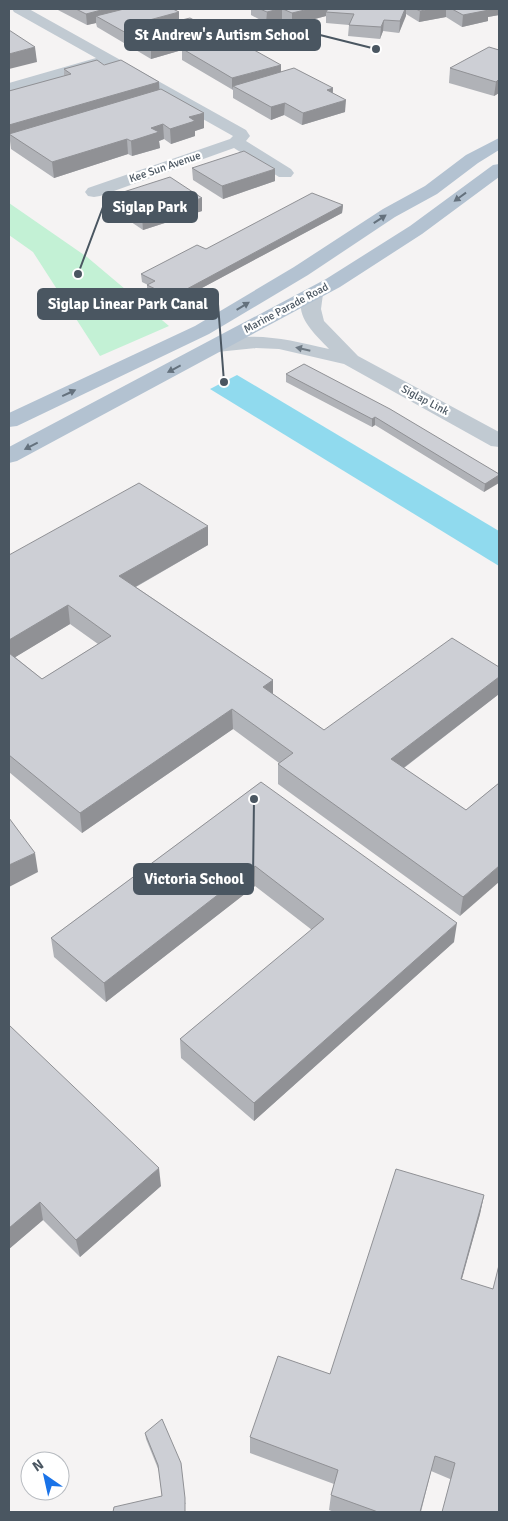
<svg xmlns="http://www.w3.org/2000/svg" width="508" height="1521" font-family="Signika,sans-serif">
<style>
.green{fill:#c3f1d5}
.water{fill:#90daee}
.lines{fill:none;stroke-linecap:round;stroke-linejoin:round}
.minor{fill:#c1cad2;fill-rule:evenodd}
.primary{fill:#b3c2d1;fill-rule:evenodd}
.wall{fill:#b0b2b7;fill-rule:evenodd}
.shaded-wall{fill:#909195}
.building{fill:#cdcfd5;stroke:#909195}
.oneway{fill:#64717d}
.oneway2{fill:#6e7983}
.labels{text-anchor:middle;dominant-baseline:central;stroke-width:4.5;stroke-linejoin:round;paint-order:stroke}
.far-street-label{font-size:11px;fill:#4a5661;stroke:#fff}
.leader{fill:none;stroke:#4a5661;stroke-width:2}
.callout-dot{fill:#4a5661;stroke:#fff;stroke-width:2}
.callout{fill:#4a5661;stroke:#4a5661;stroke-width:2}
.callout-label{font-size:15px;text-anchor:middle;font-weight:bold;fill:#fff}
</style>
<rect width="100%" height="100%" fill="#f5f3f3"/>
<path class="green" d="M9 203 87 257 169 326 100 356 33 252 9 235Z"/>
<path class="water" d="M237 375 499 531V566L210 389Z"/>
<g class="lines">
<g class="minor">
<path d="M12 9H29L246 130 250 136 246 141 291 169 294 173 291 177H279L234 148 100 196 94 197 88 196 85 192 88 188 230 139 233 136 105 64 9 93V83L96 58 14 12Z"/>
<path d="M313 288 320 290 323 294 321 309 324 321 358 356 499 432V447L491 446 344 364 279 349 256 348 217 352 210 350 207 346 210 342C254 331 286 339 329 349 314 333 290 313 306 290Z"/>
</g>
<g class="primary">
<path d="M499 138V150L478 163 437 194 395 217 308 275 209 334 17 426 9 427V413L195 326 294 267 383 209 425 186 466 155Z"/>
<path d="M499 164V177L422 234 340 287 17 461 9 463V447L326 279 410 226 493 165Z"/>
</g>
</g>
<g class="wall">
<path d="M56 9H173L179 12V21L213 40 281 65V72L333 88V93L345 112 302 125 284 115 271 120 233 98V90L182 60V50L151 59 97 27 96 23 87 25Z"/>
<path d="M251 9H327V10L328 9H499V15L488 17V21L462 27 446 17 419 22 406 14 399 33 383 31 380 39 348 36 349 25 326 23V16L292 25 282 19 266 23 251 15Z"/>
<path d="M499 50V93L494 96 449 83 450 68Z"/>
<path d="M104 65 159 82V89L204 113V128L195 131V136L171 144 164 139 159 141 160 148 132 156 128 154 54 178 11 149 10 141H9V91L64 76V69Z"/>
<path d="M192 168 275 181 223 199 193 180Z"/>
<path d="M111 196 202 198V211L143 230 112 209Z"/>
<path d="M343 205 342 213 172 304 147 293V285H148L142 282 141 274 206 249Z"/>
<path d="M286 374 499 474 484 492 375 425 372 427 286 382Z"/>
<path d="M208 545 136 587 273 680V694L324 730 499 667V694L404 768 466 810 499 783 460 916 278 784V764L279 763 233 729 82 833 9 772V555ZM70 624 98 644 42 679 15 657Z"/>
<path d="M261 782 454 942 254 1121 181 1058 180 1039 312 930 255 886 106 1002 54 957 51 938Z"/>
<path d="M9 1025 161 1186 80 1257 43 1220 9 1249Z"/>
<path d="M484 1195 480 1214 462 1279 499 1512 450 1479 431 1471 421 1512H334L329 1510 331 1495 334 1484 250 1453V1437L330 1374Z"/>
<path d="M145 1433 186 1504 162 1496 159 1471 146 1439Z"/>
</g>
<g class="shaded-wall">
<path d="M105 9H147L96 16V23L87 25 86 14Z"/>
<path d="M279 9H282V19L266 23 267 12Z"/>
<path d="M309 9H327V12H326V16L292 25V13Z"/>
<path d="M405 9H406V16L399 33 400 21Z"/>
<path d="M431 9H446V17L419 22 420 11Z"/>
<path d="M484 9H499V15L488 17V21L462 27 463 15Z"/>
<path d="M179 12V23L143 33 142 22Z"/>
<path d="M384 20 383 31 380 39 381 27Z"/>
<path d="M213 30V41L181 48 182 50 151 59V47Z"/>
<path d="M35 47 37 62 9 69V54Z"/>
<path d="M281 65V77L233 86 232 90V78Z"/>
<path d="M499 79V93L494 96 496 82Z"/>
<path d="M159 82 160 97 9 134 10 141H9V125Z"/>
<path d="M333 88 332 100 327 90Z"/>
<path d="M346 100 345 112 302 125 303 113Z"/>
<path d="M285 103 284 115 271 120V107Z"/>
<path d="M204 113V128L195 131V136L171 144 170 129 189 117Z"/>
<path d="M163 124 164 139 159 141 160 148 132 156 131 141 151 128Z"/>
<path d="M127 139 128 154 54 178 52 162Z"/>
<path d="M275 169V181L223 199 222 186Z"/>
<path d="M202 198V211L143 230 142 217Z"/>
<path d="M343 205 342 213 172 304V297Z"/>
<path d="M375 417V425L372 427V419Z"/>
<path d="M499 475V483L484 492 485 484Z"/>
<path d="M208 526V545L121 595 119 576Z"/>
<path d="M68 605 70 624 9 661V640Z"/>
<path d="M499 677V694L389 779 391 759Z"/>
<path d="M273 680V700L263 687Z"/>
<path d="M232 709 233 729 82 833 80 813Z"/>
<path d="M35 853 38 872 9 887V865Z"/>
<path d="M255 866V886L106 1002 104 983Z"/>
<path d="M499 866V882L460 916 463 897Z"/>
<path d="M457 923 454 942 254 1121V1103Z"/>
<path d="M159 1168 161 1186 80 1257 76 1240Z"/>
<path d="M484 1195 480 1214 457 1296 461 1279Z"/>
<path d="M40 1202 43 1220 9 1249V1228Z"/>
</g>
<g class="building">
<path d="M76 9H105L86 14Z"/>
<path d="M124 9H173L179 12 142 22 153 27 190 18 213 30 151 47 96 16Z"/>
<path d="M260 9H279L267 12Z"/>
<path d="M283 9H309L292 13Z"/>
<path d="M328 9H405L400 21 384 20 381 27 349 25 354 14 326 12Z"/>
<path d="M416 9H431L420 11Z"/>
<path d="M452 9H487L489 10 463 15Z"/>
<path d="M9 30 35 47 9 54Z"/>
<path d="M229 36 281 65 232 78 181 48Z"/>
<path d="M489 47 499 50V79L496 82 450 68Z"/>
<path d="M97 60 104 65 121 60 159 82 9 125V91L71 74 64 69Z"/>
<path d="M294 68 333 88 327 90 346 100 303 113 285 103 271 107 233 86Z"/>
<path d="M161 89 204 113 189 117 195 121 170 129 163 124 151 128 159 132 131 141 127 139 52 162 9 134Z"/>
<path d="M244 151 275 169 222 186 192 168Z"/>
<path d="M170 177 202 198 142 217 111 196Z"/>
<path d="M312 193 343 205 172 297 147 285 155 281 141 274 197 245 206 249Z"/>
<path d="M304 364 390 409 499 474V475L485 484 375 417 372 419 286 374Z"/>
<path d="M139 483 208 526 119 576 273 680 263 687 324 730 452 638 499 667V677L391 759 466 810 499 783V866L463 897 278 764 293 753 232 709 80 813 9 755V653L42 679 111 636 68 605 9 640V555Z"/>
<path d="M261 782 457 923 254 1103 180 1039 324 919 255 866 104 983 51 938Z"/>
<path d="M9 818 35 853 9 865Z"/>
<path d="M9 1025 159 1168 76 1240 40 1202 9 1228Z"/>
<path d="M396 1169 484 1195 461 1279 493 1289 499 1265V1512H442L455 1463 435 1456 420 1512H378L331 1495 338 1470 250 1437 278 1356 330 1374Z"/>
<path d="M162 1419 181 1463 185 1498V1512H113L114 1507 162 1496 158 1465 145 1433Z"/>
</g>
<defs><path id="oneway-solid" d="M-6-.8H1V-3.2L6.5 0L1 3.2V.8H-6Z" transform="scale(1.25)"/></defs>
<g class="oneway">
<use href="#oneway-solid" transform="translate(460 197) rotate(144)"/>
<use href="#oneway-solid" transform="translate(380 219) rotate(-33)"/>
<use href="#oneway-solid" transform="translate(243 306) rotate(-31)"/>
<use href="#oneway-solid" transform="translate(174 369) rotate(152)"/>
<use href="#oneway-solid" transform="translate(69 393) rotate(-25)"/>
<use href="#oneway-solid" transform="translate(31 446) rotate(153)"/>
</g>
<use class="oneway2" href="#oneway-solid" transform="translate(303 349) rotate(-167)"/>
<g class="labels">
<g class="far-street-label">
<text transform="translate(165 167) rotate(-19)">Kee Sun Avenue</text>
<text transform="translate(286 308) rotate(-28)">Marine Parade Road</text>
<text transform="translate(425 400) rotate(28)">Siglap Link</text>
</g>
</g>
<path class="leader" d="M376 49L320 35M78 274L103 207M224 382L218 304M254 799L253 879"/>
<g class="callout-dot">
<circle cx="376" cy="49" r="5"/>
<circle cx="78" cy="274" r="5"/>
<circle cx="224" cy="382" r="5"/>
<circle cx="254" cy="799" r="5"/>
</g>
<g class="callout">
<rect x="125" y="20" width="195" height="30" rx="5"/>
<rect x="103" y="192" width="94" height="30" rx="5"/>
<rect x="38" y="289" width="180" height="30" rx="5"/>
<rect x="134" y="864" width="119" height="30" rx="5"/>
</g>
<g class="callout-label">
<text x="222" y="40">St Andrew's Autism School</text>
<text x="150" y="212">Siglap Park</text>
<text x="128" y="309">Siglap Linear Park Canal</text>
<text x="194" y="884">Victoria School</text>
</g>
<rect width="508" height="1521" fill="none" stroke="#4a5661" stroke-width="20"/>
<g transform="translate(45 1476) rotate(326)"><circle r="24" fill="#ffffff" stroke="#b7bbc0"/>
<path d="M0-4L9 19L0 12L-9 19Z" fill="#1a73e8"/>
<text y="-8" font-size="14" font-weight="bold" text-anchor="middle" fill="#4a5661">N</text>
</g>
</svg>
